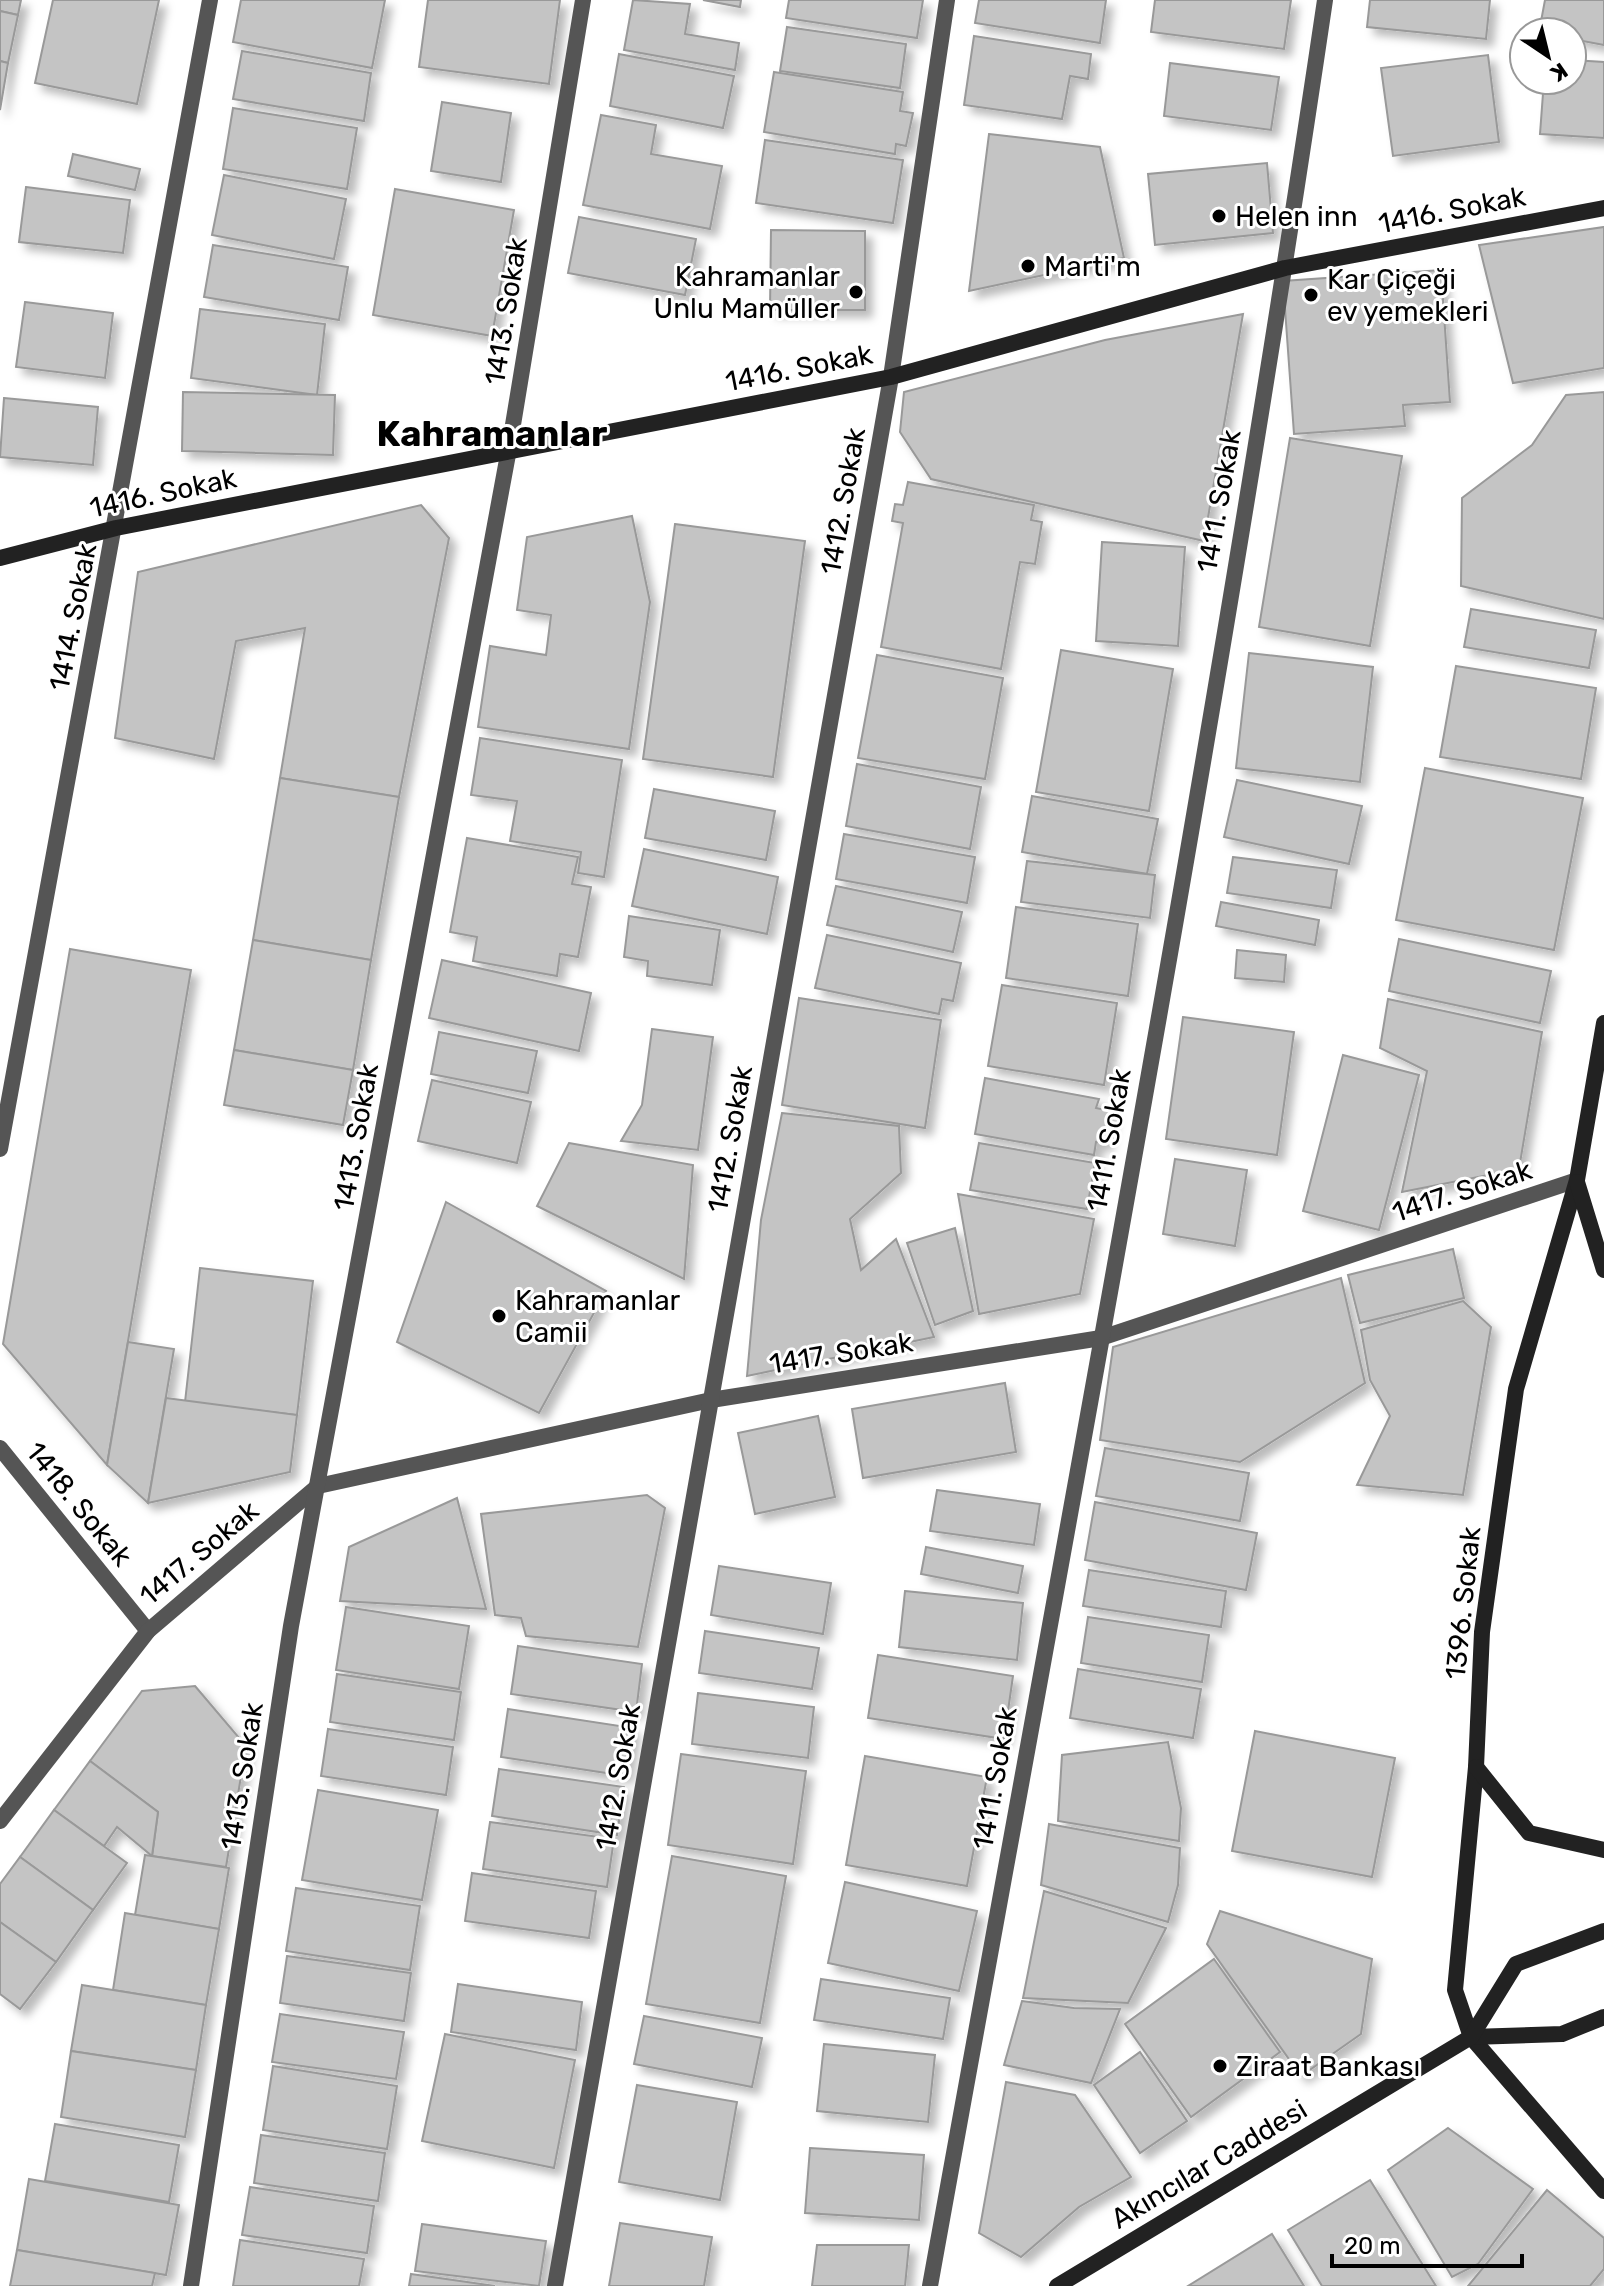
<svg xmlns="http://www.w3.org/2000/svg" width="1604" height="2286" font-family="Rubik,sans-serif">
<style>
.building{fill:#c4c4c4;stroke:#999;stroke-width:2;filter:url(#shadow)}
.lines{fill:none;stroke-linecap:round;stroke-linejoin:round}
.street{stroke:#555;stroke-width:16}
.secondary{stroke:#222;stroke-width:16}
.poi-dot{fill:#000;stroke:#fff;stroke-width:3}
.labels{text-anchor:middle;dominant-baseline:central;stroke-width:6;stroke-linejoin:round;paint-order:stroke}
.street-label{font-size:28px;fill:#000;stroke:#fff}
.poi-label{font-size:28px;fill:#000;stroke:#fff;text-anchor:start}
.district-label{font-size:36px;font-weight:bold;fill:#000;stroke:#fff}
</style>
<defs>
<filter id="shadow"><feDropShadow dx="7" dy="7" stdDeviation="4" flood-color="#0004"/></filter>
</defs>
<rect width="100%" height="100%" fill="#fff"/>
<g class="building">
<path d="M0 0H21L18 15 0 11Z"/>
<path d="M53 0H159L137 104 35 83Z"/>
<path d="M241 0H385L372 68 233 42Z"/>
<path d="M428 0H560L549 84 419 67Z"/>
<path d="M633 0 690 4 685 34 739 43 735 70 624 50Z"/>
<path d="M703 0H741L740 7Z"/>
<path d="M789 0H923L917 38 786 18Z"/>
<path d="M979 0H1106L1100 43 975 23Z"/>
<path d="M1155 0H1291L1284 49 1151 32Z"/>
<path d="M1370 0H1490L1486 39 1367 27Z"/>
<path d="M1545 0H1604V45L1572 39V32H1539Z"/>
<path d="M0 11 18 15 8 63 0 61Z"/>
<path d="M787 27 906 44 900 88 780 71Z"/>
<path d="M974 36 1091 54 1088 79 1070 76 1062 119 964 105Z"/>
<path d="M242 51 371 73 364 121 233 99Z"/>
<path d="M619 54 734 76 723 128 610 106Z"/>
<path d="M1488 55 1499 142 1393 156 1381 68Z"/>
<path d="M1572 60 1604 62V138L1540 134 1544 80H1572Z"/>
<path d="M0 61 8 63 0 110Z"/>
<path d="M1170 63 1279 77 1271 130 1164 116Z"/>
<path d="M774 72 903 92 900 111 913 113 906 146 896 144 895 154 764 132Z"/>
<path d="M442 102 511 113 501 182 431 171Z"/>
<path d="M233 108 357 128 347 189 223 169Z"/>
<path d="M601 115 656 125 651 154 722 166 710 229 583 205Z"/>
<path d="M989 134 1100 147 1124 258 969 291Z"/>
<path d="M765 140 903 160 893 223 756 203Z"/>
<path d="M73 154 140 169 135 190 68 176Z"/>
<path d="M1267 163 1273 233 1155 245 1148 174Z"/>
<path d="M224 175 346 199 334 259 212 235Z"/>
<path d="M26 187 130 200 123 253 19 242Z"/>
<path d="M395 189 514 210 492 336 373 315Z"/>
<path d="M579 217 696 239 685 295 568 273Z"/>
<path d="M1604 227V368L1513 383 1479 245Z"/>
<path d="M771 230 865 231V310H770Z"/>
<path d="M213 245 348 267 339 320 204 297Z"/>
<path d="M1441 270 1450 402 1403 405 1405 426 1294 434 1283 281Z"/>
<path d="M25 302 113 313 105 378 16 367Z"/>
<path d="M200 309 325 324 317 395 191 378Z"/>
<path d="M1243 314 1204 541 931 479 900 432 904 392 1105 340Z"/>
<path d="M183 392 335 395 333 455 182 451Z"/>
<path d="M1604 392V619L1461 586 1462 498 1532 445 1566 395Z"/>
<path d="M4 398 98 407 93 465 0 457Z"/>
<path d="M1290 438 1402 456 1370 646 1259 627Z"/>
<path d="M908 482 1034 505 1031 520 1042 522 1035 564 1020 562 1001 669 881 647 903 523 892 521 895 504 903 505Z"/>
<path d="M421 505 449 538 399 797 280 778 305 628 236 641 214 759 115 738 138 572Z"/>
<path d="M632 516 650 602 629 749 478 727 490 646 546 655 551 615 517 610 527 537Z"/>
<path d="M675 524 805 541 773 777 643 759Z"/>
<path d="M1102 542 1185 547 1178 646 1096 641Z"/>
<path d="M1471 609 1596 630 1589 668 1464 647Z"/>
<path d="M1061 650 1173 669 1149 811 1036 792Z"/>
<path d="M1249 653 1373 667 1360 782 1236 768Z"/>
<path d="M877 655 1003 678 985 779 858 758Z"/>
<path d="M1456 666 1596 688 1581 779 1440 757Z"/>
<path d="M480 738 622 760 604 877 578 873 581 852 510 841 517 801 471 795Z"/>
<path d="M857 764 981 787 970 849 846 826Z"/>
<path d="M1425 768 1583 798 1554 950 1396 920Z"/>
<path d="M280 778 399 797 371 960 253 940Z"/>
<path d="M1237 780 1362 806 1349 864 1224 837Z"/>
<path d="M654 789 775 811 766 860 645 838Z"/>
<path d="M1032 796 1158 819 1147 874 1022 852Z"/>
<path d="M844 834 975 857 967 903 836 879Z"/>
<path d="M467 838 578 857 572 884 591 887 578 957 560 954 557 976 473 961 477 937 450 932Z"/>
<path d="M644 849 778 877 767 934 632 906Z"/>
<path d="M1233 857 1337 870 1331 908 1227 893Z"/>
<path d="M1027 861 1155 875 1150 918 1021 902Z"/>
<path d="M836 886 962 912 953 952 827 925Z"/>
<path d="M1221 902 1319 920 1315 945 1216 926Z"/>
<path d="M1016 907 1138 924 1128 996 1006 978Z"/>
<path d="M629 916 720 930 712 985 647 976 648 961 624 957Z"/>
<path d="M827 935 961 963 953 1001 942 999 939 1014 815 988Z"/>
<path d="M1399 939 1551 971 1540 1023 1389 991Z"/>
<path d="M253 940 371 960 353 1070 234 1050Z"/>
<path d="M70 949 191 970 107 1465 3 1344Z"/>
<path d="M1237 950 1286 955 1284 982 1235 978Z"/>
<path d="M442 960 591 993 579 1051 429 1018Z"/>
<path d="M1002 985 1117 1003 1104 1085 988 1066Z"/>
<path d="M799 998 941 1020 925 1128 782 1105Z"/>
<path d="M1388 999 1542 1032 1519 1169 1402 1192 1427 1071 1380 1048Z"/>
<path d="M1183 1017 1294 1032 1277 1155 1166 1139Z"/>
<path d="M652 1029 713 1037 698 1150 621 1141 642 1105Z"/>
<path d="M439 1032 537 1051 528 1093 431 1074Z"/>
<path d="M234 1050 353 1070 343 1125 224 1105Z"/>
<path d="M1343 1055 1419 1075 1379 1230 1303 1211Z"/>
<path d="M985 1078 1099 1099 1096 1108 1111 1111 1105 1144 1096 1142 1094 1155 975 1134Z"/>
<path d="M432 1080 531 1102 517 1163 418 1141Z"/>
<path d="M782 1113 899 1126 901 1173 850 1219 861 1270 896 1239 934 1337 747 1376 761 1220Z"/>
<path d="M569 1143 693 1165 684 1279 537 1206Z"/>
<path d="M979 1143 1095 1163 1087 1209 970 1190Z"/>
<path d="M1175 1159 1247 1170 1235 1246 1163 1234Z"/>
<path d="M958 1194 1094 1219 1080 1294 979 1314Z"/>
<path d="M446 1202 606 1291 539 1413 397 1342Z"/>
<path d="M955 1228 973 1311 935 1325 907 1243Z"/>
<path d="M1453 1249 1464 1298 1360 1323 1348 1275Z"/>
<path d="M200 1268 313 1281 297 1415 185 1402Z"/>
<path d="M1341 1278 1365 1383 1240 1462 1100 1440 1113 1347Z"/>
<path d="M1463 1301 1491 1327 1463 1495 1357 1485 1390 1416 1370 1380 1361 1330Z"/>
<path d="M128 1342 174 1349 148 1503 107 1465Z"/>
<path d="M1005 1383 1016 1452 863 1478 852 1409Z"/>
<path d="M166 1398 297 1415 290 1472 148 1503Z"/>
<path d="M818 1416 835 1497 755 1514 738 1433Z"/>
<path d="M1105 1448 1249 1473 1240 1521 1096 1496Z"/>
<path d="M937 1490 1040 1504 1034 1545 930 1531Z"/>
<path d="M647 1495 665 1508 638 1647 526 1636 521 1618 495 1615 481 1514Z"/>
<path d="M457 1498 486 1609 340 1601 349 1547Z"/>
<path d="M1095 1502 1257 1533 1246 1590 1085 1560Z"/>
<path d="M926 1547 1023 1566 1018 1593 921 1574Z"/>
<path d="M719 1566 831 1583 823 1634 711 1615Z"/>
<path d="M1089 1570 1226 1591 1221 1627 1083 1606Z"/>
<path d="M905 1591 1023 1603 1017 1660 899 1647Z"/>
<path d="M346 1607 469 1626 459 1689 336 1670Z"/>
<path d="M1088 1617 1209 1635 1202 1682 1081 1663Z"/>
<path d="M705 1631 819 1648 812 1689 699 1673Z"/>
<path d="M518 1646 642 1664 636 1712 511 1694Z"/>
<path d="M878 1655 1013 1676 1004 1739 868 1718Z"/>
<path d="M1078 1669 1201 1689 1193 1738 1070 1718Z"/>
<path d="M337 1674 461 1692 454 1740 330 1722Z"/>
<path d="M195 1686 246 1746 226 1867 152 1856 158 1812 90 1761 142 1691Z"/>
<path d="M698 1693 814 1707 808 1758 692 1744Z"/>
<path d="M508 1709 633 1728 626 1776 501 1757Z"/>
<path d="M328 1729 453 1747 446 1795 321 1776Z"/>
<path d="M1255 1731 1395 1758 1372 1877 1232 1851Z"/>
<path d="M1168 1742 1181 1808 1179 1841 1058 1821 1062 1755Z"/>
<path d="M681 1754 806 1771 793 1864 668 1845Z"/>
<path d="M865 1756 987 1777 967 1886 846 1865Z"/>
<path d="M90 1761 158 1812 152 1856 117 1827 104 1846 54 1810Z"/>
<path d="M499 1769 624 1787 617 1835 492 1816Z"/>
<path d="M318 1790 438 1810 422 1900 302 1880Z"/>
<path d="M54 1810 127 1863 93 1910 20 1857Z"/>
<path d="M490 1822 614 1839 607 1887 483 1869Z"/>
<path d="M1049 1824 1180 1848 1178 1885 1168 1922 1041 1885Z"/>
<path d="M145 1855 229 1868 219 1929 135 1915Z"/>
<path d="M672 1856 786 1876 760 2023 646 2004Z"/>
<path d="M20 1857 93 1910 56 1962 0 1922V1884Z"/>
<path d="M472 1873 596 1891 589 1938 465 1921Z"/>
<path d="M845 1882 977 1911 959 1991 828 1963Z"/>
<path d="M296 1888 420 1906 410 1970 286 1951Z"/>
<path d="M1044 1891 1166 1928 1128 2003 1023 1998Z"/>
<path d="M1220 1911 1372 1959 1361 2034 1301 2076 1207 1944Z"/>
<path d="M125 1913 219 1929 206 2005 113 1990Z"/>
<path d="M0 1922 56 1962 20 2009 0 1994Z"/>
<path d="M287 1956 411 1973 404 2021 280 2003Z"/>
<path d="M1214 1959 1280 2052 1191 2117 1125 2024Z"/>
<path d="M821 1979 950 1998 943 2039 814 2020Z"/>
<path d="M458 1984 582 2002 576 2050 451 2032Z"/>
<path d="M82 1985 206 2005 196 2070 71 2051Z"/>
<path d="M1022 2001 1074 2008 1120 2009 1091 2083 1004 2065Z"/>
<path d="M280 2014 404 2032 396 2079 272 2062Z"/>
<path d="M644 2016 762 2038 752 2087 634 2064Z"/>
<path d="M445 2034 575 2060 554 2168 422 2141Z"/>
<path d="M824 2044 935 2055 928 2122 817 2111Z"/>
<path d="M71 2051 196 2070 185 2137 61 2117Z"/>
<path d="M1140 2052 1187 2121 1140 2153 1094 2085Z"/>
<path d="M273 2066 397 2086 387 2149 263 2130Z"/>
<path d="M1006 2082 1075 2095 1131 2177 1079 2207 1021 2257 979 2233Z"/>
<path d="M637 2085 737 2102 720 2200 619 2182Z"/>
<path d="M55 2124 179 2145 169 2202 45 2181Z"/>
<path d="M1448 2128 1533 2189 1478 2264 1452 2277 1388 2170Z"/>
<path d="M261 2135 385 2153 378 2201 254 2183Z"/>
<path d="M810 2148 924 2155 919 2220 805 2213Z"/>
<path d="M29 2179 179 2205 166 2275 17 2250Z"/>
<path d="M1370 2180 1436 2286H1322L1288 2230Z"/>
<path d="M250 2187 374 2206 367 2253 242 2235Z"/>
<path d="M1547 2190 1604 2238V2269L1590 2286H1468Z"/>
<path d="M620 2223 712 2237 704 2286H609Z"/>
<path d="M422 2224 546 2241 539 2286 415 2271Z"/>
<path d="M1272 2234 1304 2286H1188Z"/>
<path d="M240 2240 364 2259 359 2286H233Z"/>
<path d="M817 2245H909L905 2286H812Z"/>
<path d="M17 2250 155 2273 152 2286H10Z"/>
<path d="M411 2274 495 2286H409Z"/>
</g>
<g class="lines">
<g class="street">
<path d="M0 1149 210 0"/>
<path d="M0 1448 148 1631"/>
<path d="M0 1821 148 1631 318 1486 711 1400 1101 1338 1577 1180"/>
<path d="M191 2286 291 1626 509 449 583 0"/>
<path d="M555 2286 891 377 947 0"/>
<path d="M930 2286C1067 1525 1212 765 1325 0"/>
</g>
<g class="secondary">
<path d="M0 558 116 528 891 377 1285 268 1604 208"/>
<path d="M1604 1023 1577 1180 1516 1389 1482 1632 1476 1767 1455 1990 1471 2037 1604 2191"/>
<path d="M1577 1182 1604 1270"/>
<path d="M1476 1767 1529 1833 1604 1850"/>
<path d="M1471 2037 1562 2034 1604 2017"/>
<path d="M1057 2286 1471 2037 1516 1964 1604 1931"/>
</g>
</g>
<g class="poi-dot">
<circle cx="1219" cy="216" r="8"/>
<circle cx="1028" cy="266" r="8"/>
<circle cx="856" cy="292" r="8"/>
<circle cx="1311" cy="295" r="8"/>
<circle cx="499" cy="1316" r="8"/>
<circle cx="1220" cy="2066" r="8"/>
</g>
<g class="labels">
<g class="street-label">
<text transform="translate(1452 210) rotate(-11)">1416. Sokak</text>
<text transform="translate(506 311) rotate(-81)">1413. Sokak</text>
<text transform="translate(799 368) rotate(-11)">1416. Sokak</text>
<text transform="translate(163 493) rotate(-12)">1416. Sokak</text>
<text transform="translate(843 501) rotate(-80)">1412. Sokak</text>
<text transform="translate(1219 501) rotate(-80)">1411. Sokak</text>
<text transform="translate(73 617) rotate(-79)">1414. Sokak</text>
<text transform="translate(356 1137) rotate(-80)">1413. Sokak</text>
<text transform="translate(730 1139) rotate(-80)">1412. Sokak</text>
<text transform="translate(1109 1140) rotate(-80)">1411. Sokak</text>
<text transform="translate(1462 1191) rotate(-18)">1417. Sokak</text>
<text transform="translate(841 1353) rotate(-9)">1417. Sokak</text>
<text transform="translate(79 1504) rotate(51)">1418. Sokak</text>
<text transform="translate(199 1553) rotate(-40)">1417. Sokak</text>
<text transform="translate(1463 1603) rotate(-84)">1396. Sokak</text>
<text transform="translate(242 1776) rotate(-81)">1413. Sokak</text>
<text transform="translate(618 1777) rotate(-80)">1412. Sokak</text>
<text transform="translate(995 1778) rotate(-80)">1411. Sokak</text>
<text transform="translate(1209 2164) rotate(-31)">Akıncılar Caddesi</text>
</g>
<g class="poi-label">
<text x="1235" y="216">Helen inn</text>
<text x="1044" y="266">Marti'm</text>
<text x="840" y="276" text-anchor="end">Kahramanlar<tspan x="840" dy="32">Unlu Mamüller</tspan></text>
<text x="1327" y="279">Kar Çiçeği<tspan x="1327" dy="32">ev yemekleri</tspan></text>
<text x="515" y="1300">Kahramanlar<tspan x="515" dy="32">Camii</tspan></text>
<text x="1236" y="2066">Ziraat Bankası</text>
</g>
<g class="district-label">
<text x="492" y="433">Kahramanlar</text>
</g>
</g>
<g transform="translate(1548 56) rotate(145)"><circle r="38" fill="#ffffff" stroke="#999999" stroke-width="2"/>
<path d="M0-6L14 30L0 20L-14 30Z" fill="#000000"/>
<text y="-12" font-size="22" font-weight="bold" text-anchor="middle" fill="#000000">K</text>
</g>
<path d="M1332 2254v12h190v-12" fill="none" stroke="#000000" stroke-width="4"/>
<text x="1344" y="2254" font-size="24" fill="#000000" stroke="#ffffff" stroke-width="6" paint-order="stroke">20 m</text>
</svg>
